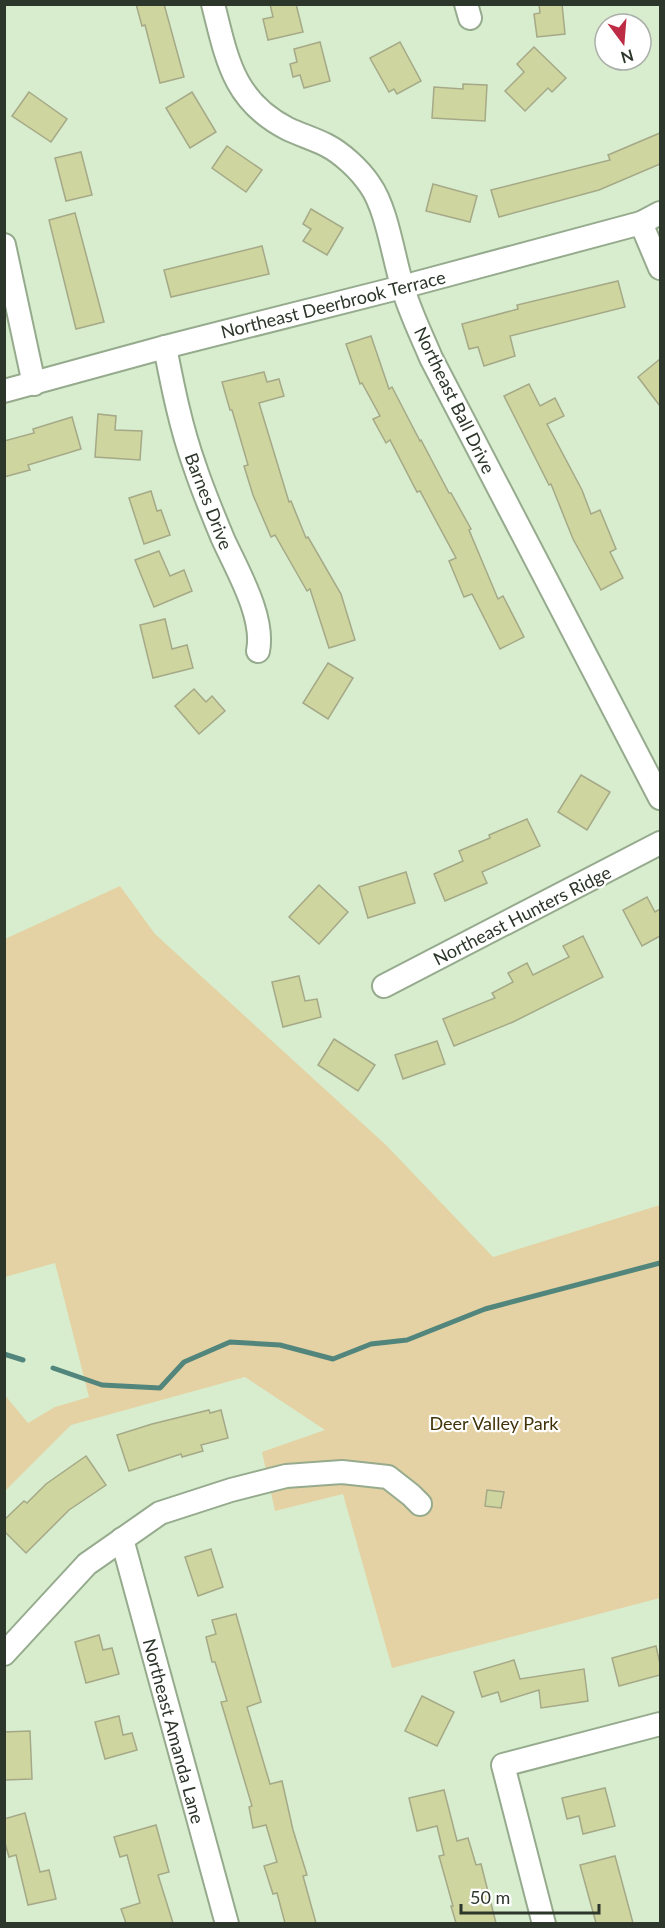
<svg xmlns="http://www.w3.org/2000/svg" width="665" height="1928" font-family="Lato,sans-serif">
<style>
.green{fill:#e4d2a4}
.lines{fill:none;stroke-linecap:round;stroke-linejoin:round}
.stream{stroke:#52867c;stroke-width:5}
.building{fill:#cfd59f;stroke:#a5a987;stroke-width:1.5}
.street-casing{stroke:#96ab8e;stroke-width:26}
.street{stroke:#fff;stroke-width:22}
.labels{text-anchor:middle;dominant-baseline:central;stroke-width:4.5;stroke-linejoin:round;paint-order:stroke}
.street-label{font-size:18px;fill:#2d362a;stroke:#fff}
.park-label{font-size:18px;fill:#413307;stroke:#fff}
</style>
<rect width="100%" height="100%" fill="#d7edce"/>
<path class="green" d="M120 886 155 934 386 1145 493 1257 660 1205V1598L392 1668 343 1494 275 1511 262 1452 325 1430 245 1377 71 1425 5 1491 4 1394 28 1423 55 1407 89 1397 55 1263 5 1277V939Z"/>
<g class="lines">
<g class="stream">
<path d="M4 1354 23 1360"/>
<path d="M53 1368 102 1385 160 1388 184 1362 230 1342 280 1345 333 1359 371 1344 407 1340 485 1309 660 1263"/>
</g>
</g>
<g class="building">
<path d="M136 4H164L184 77 160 83 145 25 142 26Z"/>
<path d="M270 4H296L303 32 268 40 263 19 273 17Z"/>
<path d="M539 4H562L565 34 537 37 534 14 540 13Z"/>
<path d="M320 42 330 81 304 88 300 75 293 77 290 64 297 62 294 49Z"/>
<path d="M400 42 421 81 397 94 394 89 389 92 370 58Z"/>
<path d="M534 47 566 78 552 92 548 88 525 111 505 91 524 72 517 64Z"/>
<path d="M463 84 487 85 485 121 432 118 434 87 463 89Z"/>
<path d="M29 92 67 119 51 142 12 116Z"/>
<path d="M192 92 216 132 190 148 166 108Z"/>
<path d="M660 133V164L599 190 499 217 491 190 610 160 608 155Z"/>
<path d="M227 146 262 170 246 192 212 168Z"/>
<path d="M81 152 92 195 66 201 55 158Z"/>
<path d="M433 184 477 196 470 222 426 211Z"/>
<path d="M311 209 343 228 327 255 303 241 311 229 303 224Z"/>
<path d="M75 213 104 322 76 329 49 220Z"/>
<path d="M262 246 269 274 171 297 164 270Z"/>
<path d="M618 281 625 307 510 336 515 356 484 366 478 347 469 349 462 324 518 309 517 305Z"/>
<path d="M371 336 389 389 392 387 420 441 421 440 449 493H451L471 529 469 530 498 599 503 596 524 637 500 649 472 594 464 597 449 561 456 558 420 491 417 492 390 440 386 443 373 419 380 416 362 383 360 384 346 344Z"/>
<path d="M660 359V406L638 377Z"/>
<path d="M264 372 267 382 279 379 284 396 259 403 289 502 291 501 306 538 308 537 341 594 355 640 329 648 310 589 307 591 275 535 271 537 253 495 244 466 248 465 232 410H230L222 382Z"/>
<path d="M529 384 540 406 555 398 564 416 547 424 582 490 591 514 600 510 616 549 610 552 623 578 601 590 573 539 551 484 549 485 504 396Z"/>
<path d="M98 414 116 416 115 430 142 431 140 460 95 457Z"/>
<path d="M72 417 81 449 28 465 30 470 4 477V441L34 433 33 429Z"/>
<path d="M151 491 157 511 161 510 170 535 144 544 129 498Z"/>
<path d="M159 551 170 576 184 570 192 591 154 607 135 560Z"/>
<path d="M165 619 172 649 187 645 193 668 153 678 140 625Z"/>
<path d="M328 663 353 678 328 719 303 703Z"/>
<path d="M194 689 206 702 212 696 225 711 199 734 175 706Z"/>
<path d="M581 775 610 792 587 830 558 812Z"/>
<path d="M527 819 540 846 482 872 487 883 445 901 434 874 463 861 459 851 490 838 489 835Z"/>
<path d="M406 872 415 903 368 918 359 887Z"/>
<path d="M319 885 348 912 319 944 289 917Z"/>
<path d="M647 897 655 912 660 909V936L642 946 623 910Z"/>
<path d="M583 936 603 977 513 1022 454 1046 443 1019 495 998 492 993 513 982 508 973 527 963 533 975 569 957 563 946Z"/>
<path d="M299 976 305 1001 317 999 321 1017 283 1027 272 982Z"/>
<path d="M334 1039 375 1065 358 1091 318 1065Z"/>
<path d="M437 1041 445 1064 403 1079 395 1055Z"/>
<path d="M209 1410 210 1413 221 1410 228 1438 201 1445 203 1451 182 1457 181 1454 129 1471 117 1435 152 1424Z"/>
<path d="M86 1456 106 1485 69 1510 26 1553 4 1531V1520L24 1501 27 1503 46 1484Z"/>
<path d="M487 1490 504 1492 501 1508 485 1506Z"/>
<path d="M211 1549 223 1587 198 1596 185 1557Z"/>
<path d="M236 1614 261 1702 247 1707 270 1784 282 1781 293 1830 307 1875 303 1876 316 1923H285L277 1893 273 1894 264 1866 277 1862 266 1825 253 1828 249 1807 252 1806 221 1702 227 1701 215 1662H212L206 1637 216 1634 212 1620Z"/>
<path d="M99 1635 103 1650 112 1648 119 1674 86 1683 75 1642Z"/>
<path d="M656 1646 660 1664V1675L619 1686 612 1658Z"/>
<path d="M514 1660 520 1679 584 1669 588 1701 541 1708 539 1690 501 1702 498 1692 482 1697 474 1672Z"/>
<path d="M422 1696 454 1712 437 1746 405 1731Z"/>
<path d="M119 1716 123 1735 132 1733 137 1750 105 1759 95 1722Z"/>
<path d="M30 1731 32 1779 4 1780V1732Z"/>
<path d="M605 1788 615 1826 583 1834 579 1816 567 1819 562 1798Z"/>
<path d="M444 1790 457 1841 468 1838 476 1865 481 1864 496 1923H456L451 1906H453L439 1856 444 1855 437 1826 417 1831 409 1798Z"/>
<path d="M25 1813 40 1872 49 1870 56 1899 28 1905 16 1855 9 1857 4 1840V1819Z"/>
<path d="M156 1825 169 1872 158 1875 173 1923H126L121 1909 140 1903 127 1855 120 1857 114 1837Z"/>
<path d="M615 1856 633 1923H596L580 1865Z"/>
</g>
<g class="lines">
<defs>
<g id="street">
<path d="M213 4C227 59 233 101 288 129 301 135 314 139 326 145 342 153 360 170 370 185 387 209 393 256 402 285 409 310 421 334 431 358L660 798"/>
<path d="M466 4 470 18"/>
<path d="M641 223 660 268"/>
<path d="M4 245 34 384"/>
<path d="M165 347C173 388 181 428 195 467 203 491 213 515 223 539 237 570 265 617 258 651"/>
<path d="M4 391 165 347 402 287 641 223 660 213"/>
<path d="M384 986 660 843"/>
<path d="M122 1539 227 1924"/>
<path d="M4 1654 87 1564 160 1513 231 1490 286 1476 342 1472 388 1477 411 1495 420 1504"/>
<path d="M544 1924 503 1765 660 1724"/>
</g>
</defs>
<use href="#street" class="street-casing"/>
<use href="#street" class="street"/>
</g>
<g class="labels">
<g class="street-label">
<text transform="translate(333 304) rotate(-14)">Northeast Deerbrook Terrace</text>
<text transform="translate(455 400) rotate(64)">Northeast Ball Drive</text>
<text transform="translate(209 501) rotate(69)">Barnes Drive</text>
<text transform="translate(522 915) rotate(-27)">Northeast Hunters Ridge</text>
<text transform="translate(174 1731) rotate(75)">Northeast Amanda Lane</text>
</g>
<g class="park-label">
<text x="494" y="1423">Deer Valley Park</text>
</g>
</g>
<rect width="665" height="1928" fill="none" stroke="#2d362a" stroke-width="12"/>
<g transform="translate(623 42) rotate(164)"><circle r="28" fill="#ffffff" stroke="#abafaa" stroke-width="1.5"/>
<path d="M0-4.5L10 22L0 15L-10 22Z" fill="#bd2c44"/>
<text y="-9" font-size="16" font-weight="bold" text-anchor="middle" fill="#2d362a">N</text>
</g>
<path d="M461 1904v9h138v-9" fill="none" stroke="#2d362a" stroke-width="3"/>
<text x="470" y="1904" font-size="18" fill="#2d362a" stroke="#ffffff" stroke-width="4.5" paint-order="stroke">50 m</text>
</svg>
